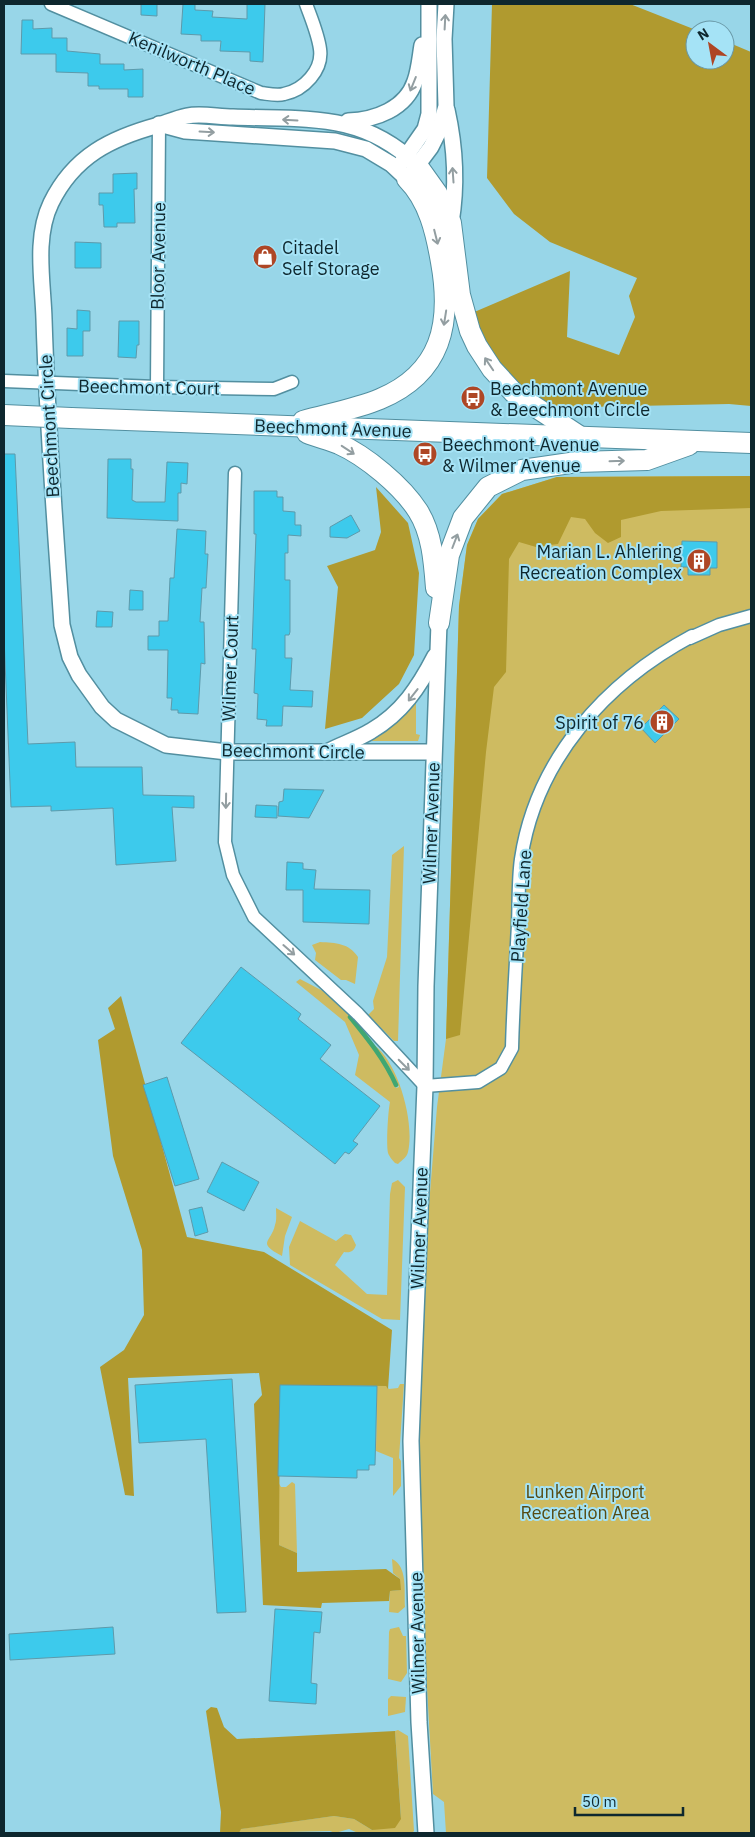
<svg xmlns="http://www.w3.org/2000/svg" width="755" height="1837" font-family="'IBM Plex Sans',sans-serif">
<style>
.green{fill:#cebb61}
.forest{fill:#b09a2f}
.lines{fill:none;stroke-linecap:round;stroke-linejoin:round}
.stream{stroke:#40a772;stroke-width:4.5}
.building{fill:#3dcaec;stroke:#5d9aab}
.minor-casing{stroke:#528fa0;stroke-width:15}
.tertiary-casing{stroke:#528fa0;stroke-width:18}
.trunk-casing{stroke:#528fa0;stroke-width:22}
.minor{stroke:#fff;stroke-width:12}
.tertiary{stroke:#fff;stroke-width:15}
.trunk{stroke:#fff;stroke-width:20}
.trunk-bridge-casing{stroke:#528fa0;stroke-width:22;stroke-linecap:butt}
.trunk-bridge{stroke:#fff;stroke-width:20}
.oneway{stroke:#939ea1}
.labels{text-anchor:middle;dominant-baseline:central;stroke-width:4;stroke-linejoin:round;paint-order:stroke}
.street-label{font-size:18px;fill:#0e272e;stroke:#a5e3f6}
.poi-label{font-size:18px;fill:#0e272e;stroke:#a5e3f6;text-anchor:start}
.park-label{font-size:18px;fill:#564b13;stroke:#a5e3f6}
</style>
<rect width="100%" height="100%" fill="#98d6e8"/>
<g class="green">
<path d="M751 476V1833H446L444 1802 433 1794 420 1563 418 1476 428 1217 437 1107 446 1039 459 606 467 545 478 519 502 494 557 477Z"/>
<path d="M416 697V734L420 735 418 741H370L369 739Z"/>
<path d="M404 846 398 1041H394L368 1015 374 1009 373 1001 387 957 392 855Z"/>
<path d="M320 942C336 943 349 943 358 957L355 984 346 980H341L315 960 316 953 312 945Z"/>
<path d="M300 979 323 991 350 1016 349 1018 373 1046 387 1069 396 1088 399 1087 390 1068 374 1045C398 1062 415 1122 408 1152 407 1157 402 1160 398 1164L395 1163C393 1161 389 1156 388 1153 386 1145 388 1111 390 1102L355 1075 359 1055 345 1022 296 982Z"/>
<path d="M398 1180 405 1187 400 1320 382 1319 290 1265 289 1247 300 1221 336 1241 345 1234 351 1235 356 1245C354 1251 351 1253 344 1252L335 1265 367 1294 387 1295 390 1194 392 1183Z"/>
<path d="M276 1208 292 1217 285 1236 282 1256C256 1242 271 1243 275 1225 277 1220 276 1213 276 1208Z"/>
<path d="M400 1384H404L399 1458 401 1461V1486L393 1496V1458L376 1451 377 1386H386L389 1389 398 1388Z"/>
<path d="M278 1482 281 1487H286L292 1482 295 1484 297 1553 279 1545Z"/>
<path d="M392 1559C408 1566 404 1592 405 1607L398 1613 389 1612 390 1591 400 1590V1579L393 1573Z"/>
<path d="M399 1627 403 1636H406L407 1673 401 1682 388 1679 389 1632 390 1629Z"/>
<path d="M391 1696 406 1697 405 1712 388 1716V1699Z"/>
<path d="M398 1730 408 1736 414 1831 412 1833H358L349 1829 335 1833 330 1831 239 1833 240 1829 334 1816 354 1819 372 1830 401 1818 395 1731Z"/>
</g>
<g class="forest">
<path d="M492 4H630L696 30 695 60H725V41L751 52V406L729 404 541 408 514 393 465 316 570 271 567 337 619 355 635 317 629 296 637 278 550 242 514 214 487 178Z"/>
<path d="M751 476V508L661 511 621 520V537L608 543 595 533 585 519 571 517 558 544 536 547 519 542 509 559 506 672 494 687 486 752 460 1035 446 1039 459 606 467 545 478 519 502 494 557 477Z"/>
<path d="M376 487 408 523 419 573 414 655 399 684 362 718 325 729 338 587 327 566 375 550 381 532Z"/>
<path d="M121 996 187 1237 264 1252 392 1330 388 1389 386 1386 280 1385 279 1545 297 1553V1572L386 1569 400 1579 401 1590 390 1591 389 1601 322 1603 321 1608 263 1605 254 1404 262 1395 259 1373 128 1378 134 1496 125 1495 100 1367 124 1350 144 1315 142 1250 113 1156 98 1040 115 1029 108 1008Z"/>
<path d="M211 1707 217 1708 224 1727 237 1739 395 1731 401 1819 395 1828 372 1830 354 1819 334 1816 241 1829 239 1833H220L221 1812 206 1711Z"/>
</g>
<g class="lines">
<path class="stream" d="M350 1017C368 1039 385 1060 396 1085"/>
</g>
<g class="building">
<path d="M141 4H157V16L141 15Z"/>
<path d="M183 4H195V10L213 11 212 17 247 19V4H265L263 62 250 61V52L220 51 221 41H201V35L181 34Z"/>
<path d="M22 20H33V29L52 28V38H67V51L100 54V64H124V70L143 69V97H128V89H99V86H88V73L56 72V54H21Z"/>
<path d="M137 173V189H134L135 223H117V227H104L103 205H99V193H113V174Z"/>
<path d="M75 242 101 243V268H75Z"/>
<path d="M77 310 90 311V331H83V356H67V328L77 329Z"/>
<path d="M119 321H139V345H137L136 358 118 357Z"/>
<path d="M4 454H15L28 744 75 742 76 767H142L143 795 194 796V808L172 807 176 861 116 865 113 808 51 811V806L11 807 4 637Z"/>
<path d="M108 459H131V469H133L132 500 136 502H165L167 462 188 463 187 484 181 483V493H178V521L107 518Z"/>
<path d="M254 491H277V497H283V511L295 512V525H301V536L288 535V553H285V580H290V632L289 635H285V658H292L290 690 313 691 312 707 283 706 282 726H266L267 720 257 719 258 694 254 693 256 649H252L256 534H254Z"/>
<path d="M351 515 360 531 347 538 330 537V527Z"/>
<path d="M177 529 206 531 205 554H208L206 588H202L200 622H204L205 664 201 663 198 714 178 713V710H171L172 698H167L168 650H148V636H159V621H168L170 578H174Z"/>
<path d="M682 541 717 542V568H710V575H688V567H681Z"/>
<path d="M130 590 143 591V610H129Z"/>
<path d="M97 611 113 612 112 627H96Z"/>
<path d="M664 705 679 719 655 743 641 728Z"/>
<path d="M284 789 324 790 309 818 278 816 279 802 283 801Z"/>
<path d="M256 805 277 806V818L255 817Z"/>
<path d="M287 862 303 863V869L316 870 314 889 370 890 369 924 303 922V890H286Z"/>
<path d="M241 967 301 1014 298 1019 331 1045 320 1059 380 1106 353 1141 358 1144 349 1154 345 1152 335 1164 181 1043Z"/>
<path d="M167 1077 199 1179 175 1186 143 1085Z"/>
<path d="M222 1162 259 1182 244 1211 207 1192Z"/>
<path d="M202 1207 208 1232 195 1236 189 1210Z"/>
<path d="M232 1379 246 1612 217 1613 206 1439 139 1443 135 1385Z"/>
<path d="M280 1385 377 1386 375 1465H369V1470H357V1478L278 1476Z"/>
<path d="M275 1609 322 1612 320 1633 314 1632 311 1683 317 1684 316 1704 269 1701Z"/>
<path d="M113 1627 115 1654 10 1660 9 1634Z"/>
</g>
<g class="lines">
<defs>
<g id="minor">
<path d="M51 4 261 93C269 94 277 96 284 94 304 90 323 70 320 49 318 34 311 18 306 4"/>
<path d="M4 381 157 387 274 389 292 382"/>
<path d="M157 387 159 124"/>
<path d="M235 473 225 842 233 875 254 917 358 1014 425 1086 478 1082 501 1068 512 1048C513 1007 516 965 518 924 519 902 518 880 521 859 536 759 606 682 692 636"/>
<path d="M690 638 719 625 751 616"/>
</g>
<g id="tertiary">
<path d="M447 110C455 146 457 187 451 223"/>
<path d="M348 121C375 120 406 109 415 81 419 70 420 57 422 45"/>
<path d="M159 124 185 131 335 141 366 149 391 164 407 179 431 147 439 131 446 106 444 39 446 4"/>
<path d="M402 162 425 129 429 114V4"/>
<path d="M417 165C361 111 305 120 233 117 218 117 201 113 187 116 177 118 168 122 159 125 111 138 74 156 51 203 34 238 43 282 44 319 47 422 55 523 62 625L70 657 79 675 102 707 116 720 166 745 227 752H433"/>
<path d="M329 751C343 744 358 739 371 731 402 713 419 687 435 656"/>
<path d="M426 1833 419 1722 411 1441 425 1086 426 986 439 623"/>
</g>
<g id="trunk">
<path d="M417 165 437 193 451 223 460 295 470 331 477 346 492 369 514 393 581 437"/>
<path d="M71 418 751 443"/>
<path d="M303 421C328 414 356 409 380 399 442 373 452 323 441 262 436 233 429 201 407 179"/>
<path d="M307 433C317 437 329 440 339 444 366 456 402 486 418 511 432 533 434 562 436 588"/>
<path d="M439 623 449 555 463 518 488 487 522 470 577 462 647 460 689 445"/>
</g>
</defs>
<use href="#minor" class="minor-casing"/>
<use href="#tertiary" class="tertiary-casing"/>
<use href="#trunk" class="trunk-casing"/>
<use href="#minor" class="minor"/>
<use href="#tertiary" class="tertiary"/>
<use href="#trunk" class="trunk"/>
<defs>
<path id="trunk-bridge" d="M4 415 71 418"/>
</defs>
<use href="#trunk-bridge" class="trunk-bridge-casing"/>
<use href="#trunk-bridge" class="trunk-bridge"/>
</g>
<defs><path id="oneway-shaft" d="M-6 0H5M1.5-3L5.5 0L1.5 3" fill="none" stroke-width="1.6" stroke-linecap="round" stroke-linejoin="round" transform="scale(1.25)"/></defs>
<g class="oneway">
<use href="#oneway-shaft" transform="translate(445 22) rotate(-87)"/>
<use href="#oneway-shaft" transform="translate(413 84) rotate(112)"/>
<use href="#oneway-shaft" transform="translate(290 120) rotate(-177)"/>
<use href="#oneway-shaft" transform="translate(207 132) rotate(3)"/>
<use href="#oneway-shaft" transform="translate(453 175) rotate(-94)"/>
<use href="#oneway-shaft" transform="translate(436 237) rotate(76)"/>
<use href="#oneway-shaft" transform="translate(445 318) rotate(99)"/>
<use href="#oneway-shaft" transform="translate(489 364) rotate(-124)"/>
<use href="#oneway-shaft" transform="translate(348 450) rotate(33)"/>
<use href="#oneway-shaft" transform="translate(617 461) rotate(-2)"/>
<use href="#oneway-shaft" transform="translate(455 541) rotate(-69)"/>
<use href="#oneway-shaft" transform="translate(413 695) rotate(128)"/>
<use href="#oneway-shaft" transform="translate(226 801) rotate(91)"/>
<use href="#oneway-shaft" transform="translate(289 950) rotate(41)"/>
<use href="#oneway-shaft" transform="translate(404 1065) rotate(45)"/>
</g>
<defs>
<symbol id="shop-disc" viewBox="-11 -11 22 22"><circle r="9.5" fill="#ae4625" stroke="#a5e3f6"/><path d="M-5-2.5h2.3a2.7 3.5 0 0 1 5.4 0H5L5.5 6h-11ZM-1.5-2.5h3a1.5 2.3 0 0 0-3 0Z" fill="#fff"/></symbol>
<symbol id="bus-disc" viewBox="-11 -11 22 22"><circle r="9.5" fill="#ae4625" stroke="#a5e3f6"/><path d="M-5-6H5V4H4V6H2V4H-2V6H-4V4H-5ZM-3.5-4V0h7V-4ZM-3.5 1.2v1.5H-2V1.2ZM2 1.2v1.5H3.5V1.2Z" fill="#fff"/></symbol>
<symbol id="building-disc" viewBox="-11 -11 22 22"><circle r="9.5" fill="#ae4625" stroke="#a5e3f6"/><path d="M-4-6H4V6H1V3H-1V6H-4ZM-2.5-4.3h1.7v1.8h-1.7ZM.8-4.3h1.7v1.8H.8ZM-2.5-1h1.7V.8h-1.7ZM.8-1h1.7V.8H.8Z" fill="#fff"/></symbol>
</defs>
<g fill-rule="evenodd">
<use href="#shop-disc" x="251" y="243" width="28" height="28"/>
<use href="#bus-disc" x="459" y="384" width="28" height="28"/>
<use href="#bus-disc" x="411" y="440" width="28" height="28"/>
<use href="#building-disc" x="685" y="547" width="28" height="28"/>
<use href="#building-disc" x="648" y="708" width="28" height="28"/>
</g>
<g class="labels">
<g class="street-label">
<text transform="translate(192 63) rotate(23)">Kenilworth Place</text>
<text transform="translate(158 256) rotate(-89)">Bloor Avenue</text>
<text transform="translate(149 387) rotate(1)">Beechmont Court</text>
<text transform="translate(49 426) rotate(-93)">Beechmont Circle</text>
<text transform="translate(333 428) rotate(2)">Beechmont Avenue</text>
<text transform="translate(230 668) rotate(-88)">Wilmer Court</text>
<text transform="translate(293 751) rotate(1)">Beechmont Circle</text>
<text transform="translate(431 823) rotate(-88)">Wilmer Avenue</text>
<text transform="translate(521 906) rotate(-86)">Playfield Lane</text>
<text transform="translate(419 1228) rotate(-88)">Wilmer Avenue</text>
<text transform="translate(417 1633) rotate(-91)">Wilmer Avenue</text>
</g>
<g class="poi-label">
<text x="282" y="247">Citadel<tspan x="282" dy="21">Self Storage</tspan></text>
<text x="490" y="388">Beechmont Avenue<tspan x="490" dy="21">&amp; Beechmont Circle</tspan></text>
<text x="442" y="444">Beechmont Avenue<tspan x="442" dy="21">&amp; Wilmer Avenue</tspan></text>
<text x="682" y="551" text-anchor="end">Marian L. Ahlering<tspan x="682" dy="21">Recreation Complex</tspan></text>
<text x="644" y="722" text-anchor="end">Spirit of 76</text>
</g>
<g class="park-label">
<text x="585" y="1491">Lunken Airport<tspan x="585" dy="21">Recreation Area</tspan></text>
</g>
</g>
<rect width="755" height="1837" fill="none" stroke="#0e272e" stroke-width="10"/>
<g transform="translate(710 45) rotate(328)"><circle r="24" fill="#a5e3f6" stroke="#6998a6"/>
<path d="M0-4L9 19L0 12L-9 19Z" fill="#ae4625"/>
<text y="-8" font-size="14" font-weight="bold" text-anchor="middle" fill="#0e272e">N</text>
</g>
<path d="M575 1807v8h108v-8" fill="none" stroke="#0e272e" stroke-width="2.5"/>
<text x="582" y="1807" font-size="15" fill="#0e272e" stroke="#a5e3f6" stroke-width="4" paint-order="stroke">50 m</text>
</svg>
